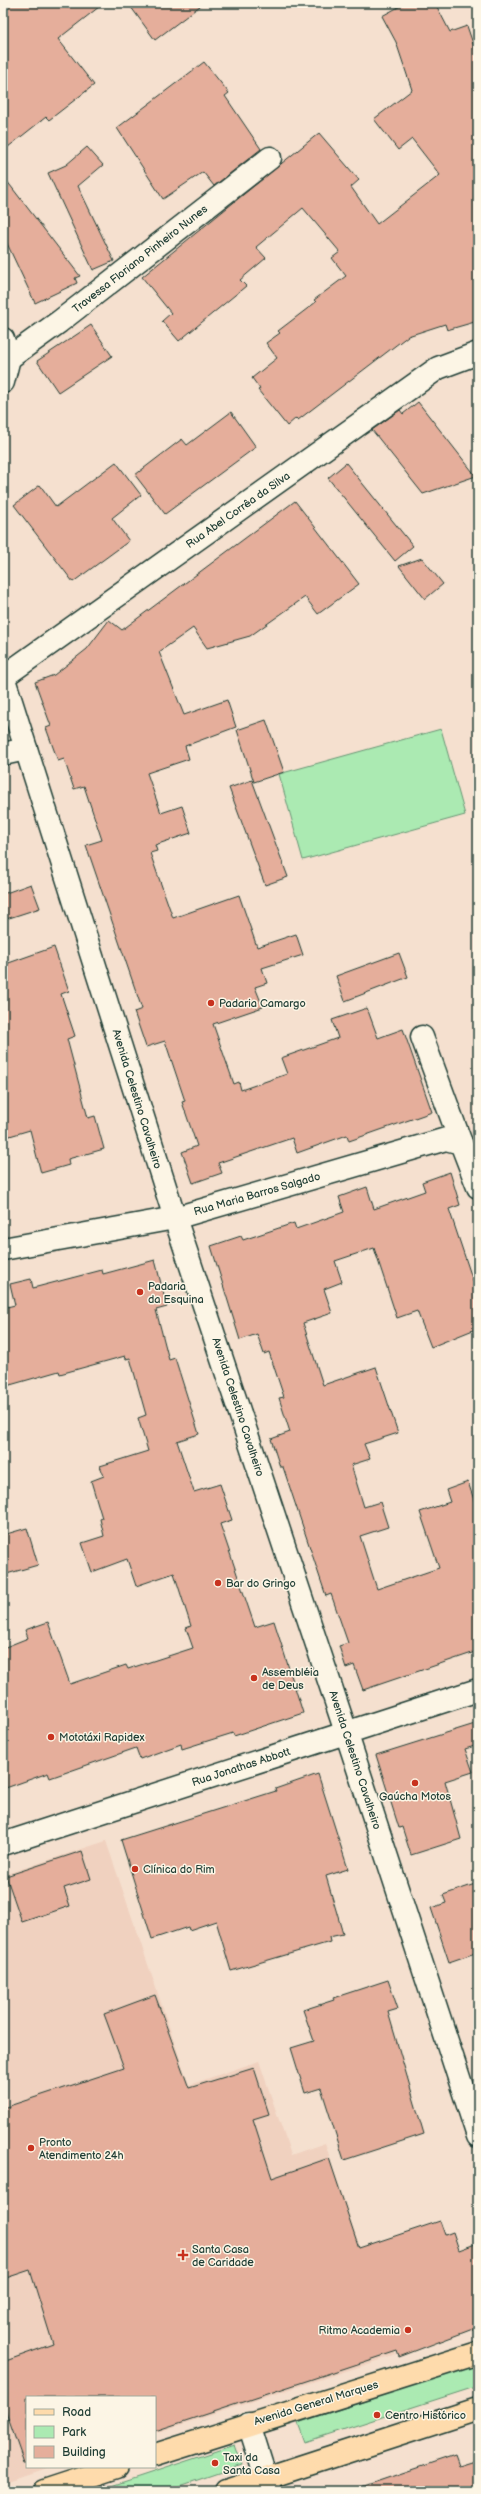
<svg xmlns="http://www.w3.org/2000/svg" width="481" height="2494" font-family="'Balsamiq Sans',sans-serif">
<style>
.built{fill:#f0d1bf}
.green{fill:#abeab2;stroke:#659473}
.building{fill:#e5ae9b;stroke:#1f3d34}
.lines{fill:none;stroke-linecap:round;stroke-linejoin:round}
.minor-casing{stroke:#1f3d34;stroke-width:25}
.major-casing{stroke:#1f3d34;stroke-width:25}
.minor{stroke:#fcf5e5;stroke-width:22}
.major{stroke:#fedbac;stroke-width:22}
.poi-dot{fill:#c8321e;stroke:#fcf5e5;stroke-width:1.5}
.labels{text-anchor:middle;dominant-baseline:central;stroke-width:3;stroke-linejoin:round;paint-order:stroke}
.street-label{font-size:11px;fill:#1f3d34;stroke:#fcf5e5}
.poi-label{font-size:11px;fill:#1f3d34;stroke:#fcf5e5;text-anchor:start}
</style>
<rect width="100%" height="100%" fill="#f5e0cf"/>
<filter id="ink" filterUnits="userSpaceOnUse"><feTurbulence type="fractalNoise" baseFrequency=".025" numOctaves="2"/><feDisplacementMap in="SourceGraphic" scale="8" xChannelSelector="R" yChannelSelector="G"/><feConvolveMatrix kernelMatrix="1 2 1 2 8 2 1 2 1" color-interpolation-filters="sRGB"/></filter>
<g filter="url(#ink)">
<path class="built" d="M106 1841 189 2085 259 2061 291 2155 325 2143 396 2355 155 2433V2397H27V2467H51L3 2483V1875Z"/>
<g class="green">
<path d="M441 729 465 815 303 860 279 774Z"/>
<path d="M478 2364V2386L305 2442 298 2423Z"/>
<path d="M235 2445 242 2465 165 2491H96Z"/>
</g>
<g class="building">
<path d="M10 3H104L58 39 94 85 49 120 46 117 3 151V9Z"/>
<path d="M128 3H204L155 40Z"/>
<path d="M406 3H435L450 32 467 26 478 58V321L447 330 445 324 408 336 298 420 296 418 287 426 258 390 260 389 252 378 277 358 266 343 280 333 278 331 316 302 314 300 346 276 332 258 340 252 303 208 256 247 266 258 240 280 246 286 179 341 162 321 171 313 142 277 319 133 359 180 351 187 377 224 440 175 412 139 398 150 374 119 412 90 396 42 382 16Z"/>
<path d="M204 62 229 93 225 96 261 149 214 186 203 172 163 199 117 128Z"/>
<path d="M87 147 103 165 78 186 114 261 93 270 48 173 66 165Z"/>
<path d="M3 176 80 276 75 278 77 283 35 303 3 235Z"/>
<path d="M91 325 112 356 58 392 37 361Z"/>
<path d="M418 402 476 476 423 494 372 430 400 410 403 414Z"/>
<path d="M231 412 256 447 165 514 135 475 182 439 187 445Z"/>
<path d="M116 462 141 495 112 518 129 541 73 582 14 505 40 485 56 507Z"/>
<path d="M346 463 413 546 395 561 328 478Z"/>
<path d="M295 501 359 584 318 614 305 597 250 636 207 648 193 628 159 652 184 715 227 700 236 727 185 746 189 759 147 773 161 813 182 806 191 833 155 845 157 851 150 853 173 918 239 895 257 947 296 934 303 955 262 968 267 983 255 987 263 1007 213 1024 234 1084 239 1082 241 1090 287 1074 281 1058 338 1038 332 1020 367 1008 378 1038 403 1029 432 1112 349 1141 347 1135 297 1153 292 1138 218 1163 222 1173 193 1183 182 1152 197 1146 182 1102 185 1101 165 1041 146 1047 134 1012 142 1009 86 845 102 840 84 786 74 789 64 759 58 761 46 728 51 726 35 682 54 675 87 649 109 620 122 630Z"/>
<path d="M422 558 443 584 425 599 399 566Z"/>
<path d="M266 720 284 772 254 782 237 730Z"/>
<path d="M252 780 288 877 265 885 229 788Z"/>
<path d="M31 884 40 908 3 920V894Z"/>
<path d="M54 947 69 991 61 994 75 1036 67 1039 88 1118 95 1116 104 1149 68 1159 69 1165 41 1173 30 1130 3 1138V965Z"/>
<path d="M399 953 408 977 345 1001 336 976Z"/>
<path d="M450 1172 460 1205 449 1209 478 1296V1328L431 1347 417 1311 397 1318 374 1248 335 1261 342 1282 324 1289 332 1313 303 1323 323 1385 376 1367 398 1433 364 1444 370 1459 351 1465 364 1507 380 1502 388 1527 360 1536 377 1589 439 1568 420 1512 450 1502 446 1490 468 1482 478 1512V1651L363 1690 354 1665 346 1668 339 1646 348 1643 331 1594 326 1596 283 1467H280L271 1439 290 1432 279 1398 284 1397 269 1352 264 1354 257 1334 240 1340 211 1246 241 1236 243 1240 294 1223 296 1229 344 1212 339 1197 367 1187 374 1209 425 1191 422 1182Z"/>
<path d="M155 1260 167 1307 156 1310 169 1360 175 1358 199 1434 177 1441 194 1492 220 1484 232 1520 220 1524 255 1627 274 1621 303 1713 234 1736 233 1733 182 1749 181 1744 140 1759 136 1748 50 1778 48 1773 3 1789V1648L28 1638 25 1630 48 1622 70 1684 126 1665 128 1669 193 1648 186 1628 191 1626 174 1573 136 1586 127 1559 92 1572 82 1543 104 1536 100 1519 102 1518 91 1481 104 1476 100 1466 148 1451 138 1418 146 1415 130 1358 126 1359 125 1356 60 1374 59 1371 3 1387V1308L15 1305 10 1284 31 1279 33 1288 102 1270 103 1274Z"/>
<path d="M27 1528 38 1565 3 1575V1535Z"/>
<path d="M478 1723V1745L465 1749 473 1772 445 1781 461 1839 411 1855 402 1827 399 1828 376 1755Z"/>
<path d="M318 1774 348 1869 326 1876 343 1934 329 1937 330 1942 231 1971 216 1921 189 1930 188 1927 152 1939 121 1840 276 1791 275 1789Z"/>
<path d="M82 1851 91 1879 64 1888 70 1906 22 1922 6 1876Z"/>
<path d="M478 1883V1952L449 1962 431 1908 446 1903 443 1895Z"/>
<path d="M388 1980 398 2009 388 2012 424 2134 344 2160 321 2088 305 2093 291 2048 314 2041 303 2010 334 2000 333 1998Z"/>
<path d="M155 1995 189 2088 254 2068 269 2114 253 2119 272 2178 329 2158 359 2248 440 2221 445 2235 453 2232 459 2250 478 2243V2327L399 2357 397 2351 155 2431V2397H27V2463H24L3 2404V2362L53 2344 30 2270 3 2279V2108L124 2068 104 2014Z"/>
<path d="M455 2455 459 2466 478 2460V2491H361V2487Z"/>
</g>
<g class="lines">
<defs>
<g id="minor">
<path d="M3 339 9 358 3 382"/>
<path d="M9 358 59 322 270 158"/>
<path d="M3 676 175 1218 346 1732 478 2136"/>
<path d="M3 677 438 368 478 353"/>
<path d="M3 754 26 749"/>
<path d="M422 1037 461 1143"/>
<path d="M3 1249 175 1218 446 1139 461 1143 478 1187"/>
<path d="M3 1844 478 1690"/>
<path d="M249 2424 270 2491"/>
</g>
<g id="major">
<path d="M155 2455 478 2353"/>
<path d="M44 2491 117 2467"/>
<path d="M226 2491 478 2409"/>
</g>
</defs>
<use href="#minor" class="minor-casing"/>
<use href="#major" class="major-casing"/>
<use href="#minor" class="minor"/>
<use href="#major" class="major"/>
</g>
</g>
<g class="poi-dot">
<circle cx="211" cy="1003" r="4"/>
<circle cx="140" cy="1292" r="4"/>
<circle cx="218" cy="1583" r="4"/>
<circle cx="254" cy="1678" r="4"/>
<circle cx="51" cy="1737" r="4"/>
<circle cx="415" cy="1783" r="4"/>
<circle cx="135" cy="1869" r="4"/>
<circle cx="31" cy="2148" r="4"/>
<path d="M181 2249h4v4h4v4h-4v4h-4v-4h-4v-4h4z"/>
<circle cx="408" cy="2330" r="4"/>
<circle cx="377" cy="2415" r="4"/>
<circle cx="215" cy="2463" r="4"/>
</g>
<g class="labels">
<g class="street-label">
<text transform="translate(140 259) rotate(-38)">Travessa Floriano Pinheiro Nunes</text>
<text transform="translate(238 510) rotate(-35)">Rua Abel Corrêa da Silva</text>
<text transform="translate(137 1099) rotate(73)">Avenida Celestino Cavalheiro</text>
<text transform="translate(257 1194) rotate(-16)">Rua Maria Barros Salgado</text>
<text transform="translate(238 1407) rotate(72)">Avenida Celestino Cavalheiro</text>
<text transform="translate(355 1760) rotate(72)">Avenida Celestino Cavalheiro</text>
<text transform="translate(241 1767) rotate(-18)">Rua Jonathas Abbott</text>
<text transform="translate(316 2403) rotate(-17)">Avenida General Marques</text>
</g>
<g class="poi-label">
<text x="219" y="1003">Padaria Camargo</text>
<text x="148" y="1286">Padaria<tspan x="148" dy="13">da Esquina</tspan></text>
<text x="226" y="1583">Bar do Gringo</text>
<text x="262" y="1672">Assembléia<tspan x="262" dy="13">de Deus</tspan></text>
<text x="59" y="1737">Mototáxi Rapidex</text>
<text x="415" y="1796" text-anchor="middle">Gaúcha Motos</text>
<text x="143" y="1869">Clínica do Rim</text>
<text x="39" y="2142">Pronto<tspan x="39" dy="13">Atendimento 24h</tspan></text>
<text x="192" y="2249">Santa Casa<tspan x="192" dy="13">de Caridade</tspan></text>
<text x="400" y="2330" text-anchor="end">Ritmo Academia</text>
<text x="385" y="2415">Centro Histórico</text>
<text x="223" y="2457">Taxi da<tspan x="223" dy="13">Santa Casa</tspan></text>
</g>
</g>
<rect width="481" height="2494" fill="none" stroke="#fcf5e5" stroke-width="16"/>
<rect x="8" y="8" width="465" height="2478" fill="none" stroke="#1f3d34" stroke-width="1.5" filter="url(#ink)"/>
<rect x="26" y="2396" width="130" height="72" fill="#fcf5e5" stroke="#a4ab9e"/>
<rect x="34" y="2409" width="20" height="6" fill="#fedbac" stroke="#a4ab9e"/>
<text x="62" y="2416" font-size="12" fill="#1f3d34">Road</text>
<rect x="34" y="2426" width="20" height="12" fill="#abeab2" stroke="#a4ab9e"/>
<text x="62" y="2436" font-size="12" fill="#1f3d34">Park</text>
<rect x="34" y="2446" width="20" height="12" fill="#e5ae9b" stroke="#a4ab9e"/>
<text x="62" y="2456" font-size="12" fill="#1f3d34">Building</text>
</svg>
